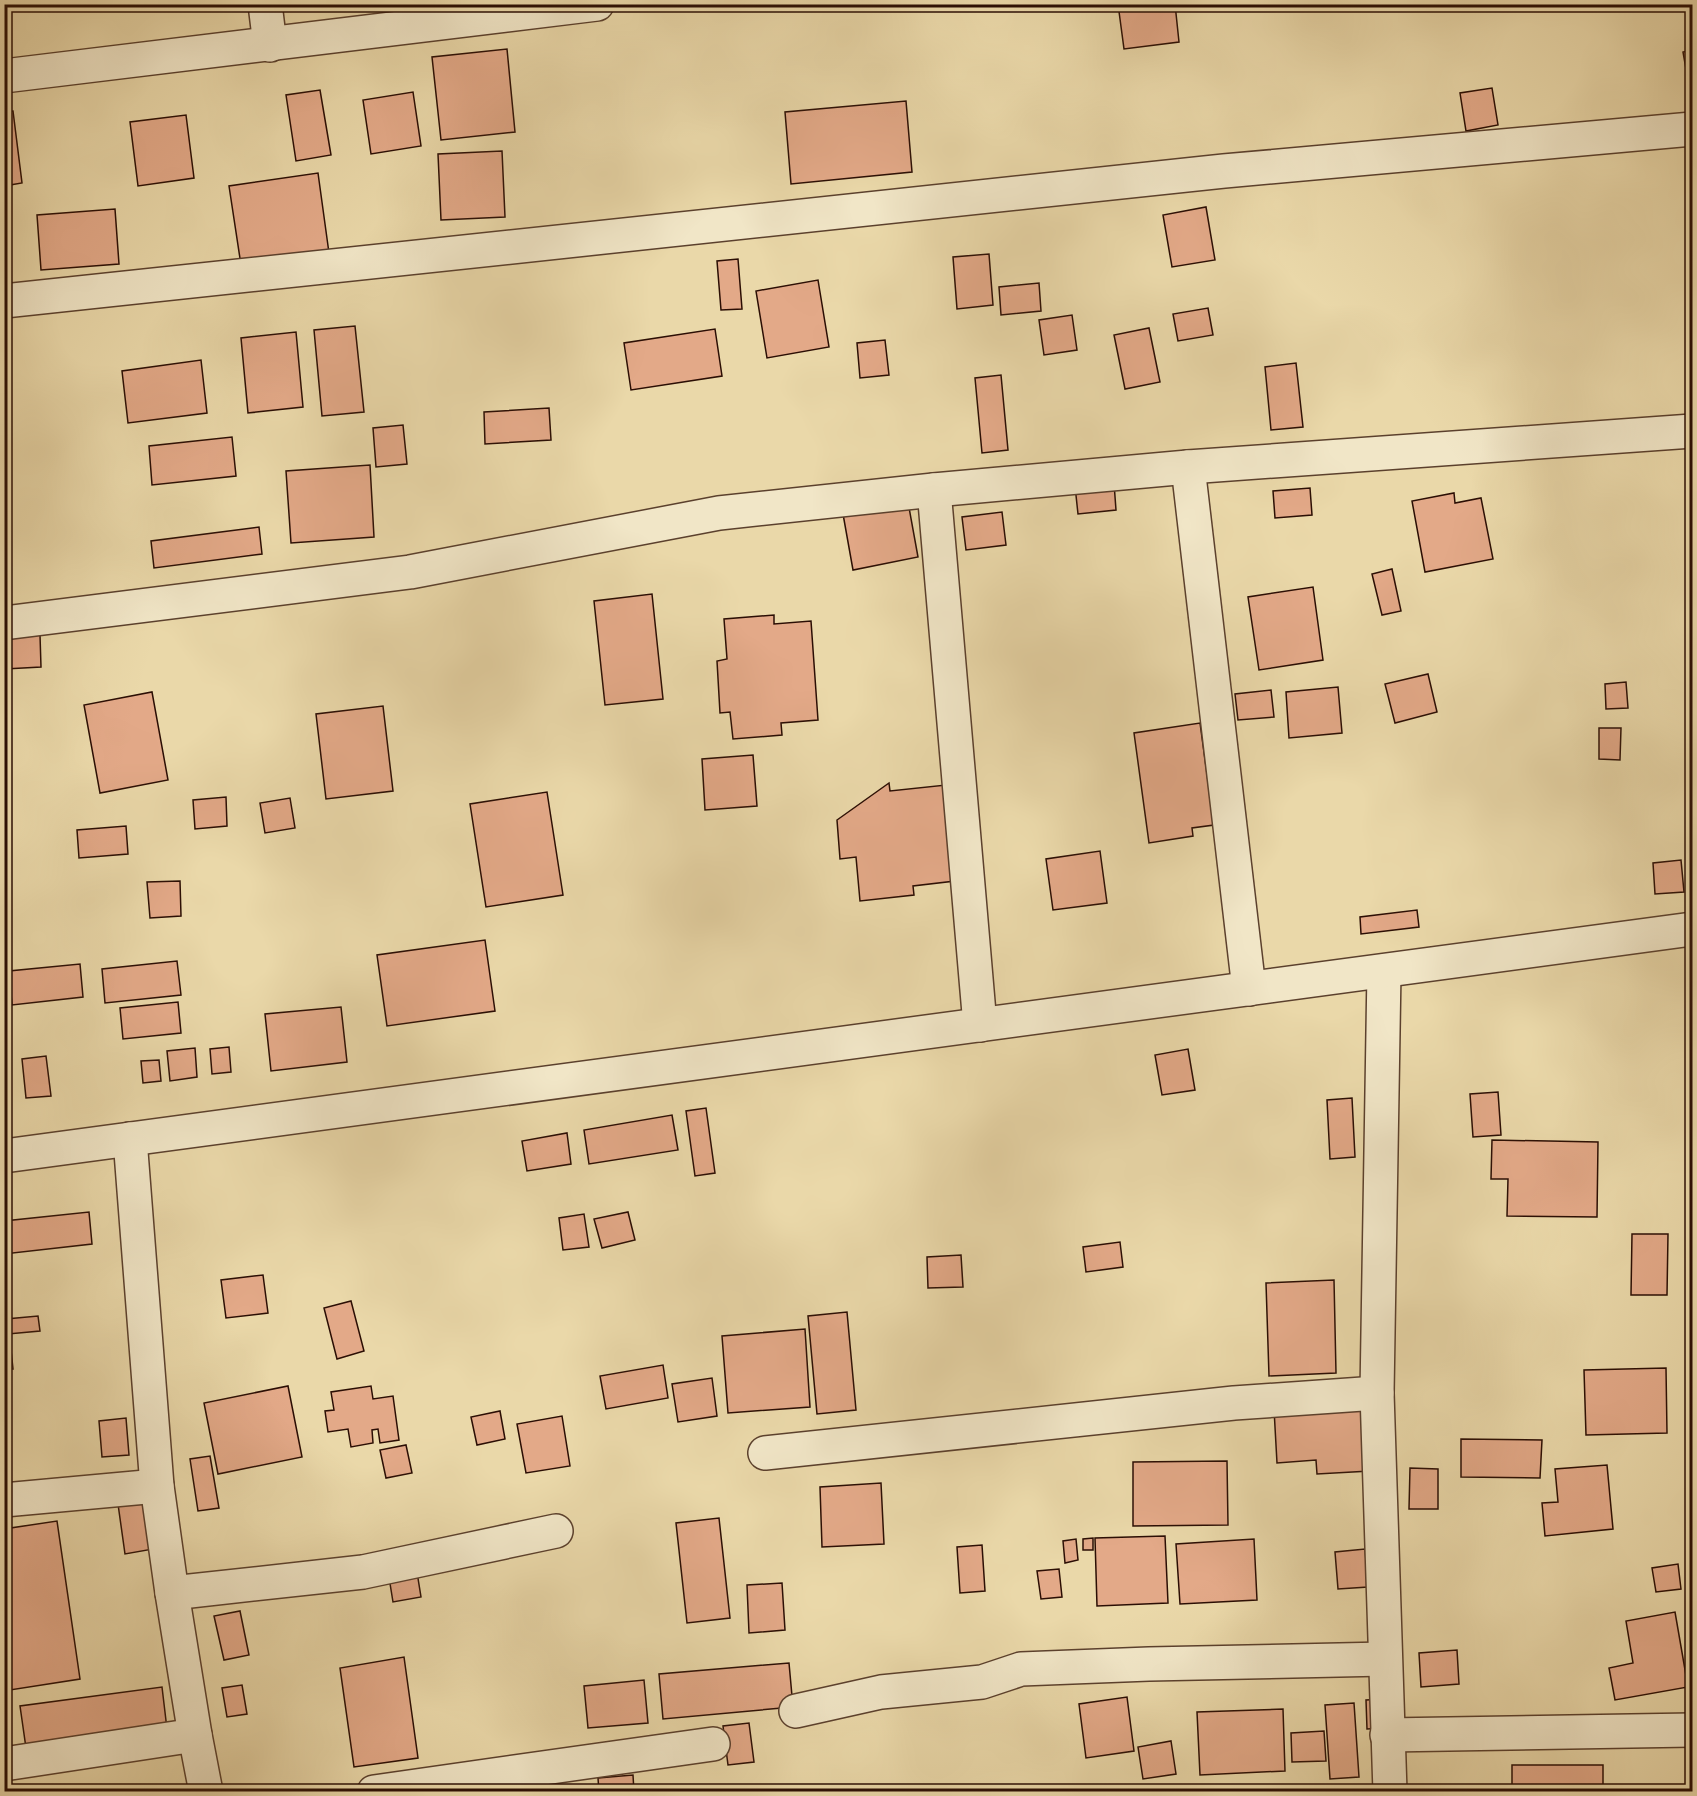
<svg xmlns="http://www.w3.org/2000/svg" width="1697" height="1796" font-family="'IM FELL French Canon',serif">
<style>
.building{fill:#e3a988;stroke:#2b0e04;stroke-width:1.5}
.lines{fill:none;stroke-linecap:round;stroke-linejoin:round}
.minor-casing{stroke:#5b402d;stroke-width:36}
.minor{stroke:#f1e6c7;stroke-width:33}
</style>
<rect width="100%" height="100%" fill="#ead8a9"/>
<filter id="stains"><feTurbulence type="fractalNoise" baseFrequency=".00333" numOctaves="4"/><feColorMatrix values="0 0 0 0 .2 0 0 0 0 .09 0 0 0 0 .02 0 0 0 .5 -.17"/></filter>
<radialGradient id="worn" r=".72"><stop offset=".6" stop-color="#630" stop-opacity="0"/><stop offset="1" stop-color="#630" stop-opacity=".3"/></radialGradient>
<g class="building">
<path d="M1118 4H1175L1179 42 1124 49Z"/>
<path d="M507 49 515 132 441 140 432 57Z"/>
<path d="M1692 50V103L1683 52Z"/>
<path d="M1492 88 1498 125 1466 131 1460 93Z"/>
<path d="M320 90 331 155 296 161 286 95Z"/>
<path d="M413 92 421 146 371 154 363 100Z"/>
<path d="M906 101 912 172 791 184 785 112Z"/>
<path d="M13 111 22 183 4 186V112Z"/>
<path d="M186 115 194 178 138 186 130 122Z"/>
<path d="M502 151 505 217 441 220 438 154Z"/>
<path d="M318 173 329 253 241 265 229 186Z"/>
<path d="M1206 207 1215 260 1172 267 1163 215Z"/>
<path d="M115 209 119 264 41 270 37 215Z"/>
<path d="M989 254 993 305 957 309 953 257Z"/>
<path d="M738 259 742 309 721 310 717 261Z"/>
<path d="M818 280 829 347 767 358 756 291Z"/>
<path d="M1039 283 1041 311 1001 315 999 287Z"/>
<path d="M1208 308 1213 335 1178 341 1173 314Z"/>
<path d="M1072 315 1077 350 1044 355 1039 320Z"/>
<path d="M355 326 364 412 322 416 314 330Z"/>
<path d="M1149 328 1160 382 1125 389 1114 335Z"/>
<path d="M715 329 722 376 631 390 624 343Z"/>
<path d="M296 332 303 407 248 413 241 338Z"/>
<path d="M885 340 889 375 860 378 857 343Z"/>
<path d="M201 360 207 413 128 423 122 371Z"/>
<path d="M1296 363 1303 427 1271 430 1265 367Z"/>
<path d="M1001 375 1008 450 982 453 975 378Z"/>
<path d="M549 408 551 440 485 444 484 412Z"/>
<path d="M403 425 407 464 376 467 373 428Z"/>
<path d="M232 437 236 476 152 485 149 446Z"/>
<path d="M370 465 374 537 291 543 286 471Z"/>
<path d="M1114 483 1116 510 1078 514 1075 486Z"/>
<path d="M1310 488 1312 515 1275 518 1273 491Z"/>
<path d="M1454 493 1455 503 1481 498 1493 559 1425 572 1412 501Z"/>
<path d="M908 502 918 557 853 570 843 514Z"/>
<path d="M1002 512 1006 545 966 550 962 517Z"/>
<path d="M4 518 11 552 4 553Z"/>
<path d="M259 527 262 554 154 568 151 541Z"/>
<path d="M1392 569 1401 611 1382 615 1372 574Z"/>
<path d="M1313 587 1323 660 1259 670 1248 597Z"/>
<path d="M652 594 663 699 605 705 594 601Z"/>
<path d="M774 615V624L811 621 818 720 781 723 782 735 733 739 730 712 720 713 717 661 727 659 724 619Z"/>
<path d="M40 635 41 667 5 669 4 637Z"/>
<path d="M1428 674 1437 712 1395 723 1385 684Z"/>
<path d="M1626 682 1628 708 1606 709 1605 684Z"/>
<path d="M1338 687 1342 733 1289 738 1286 692Z"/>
<path d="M1271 690 1274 717 1238 720 1235 694Z"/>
<path d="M152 692 168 780 100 793 84 705Z"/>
<path d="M383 706 393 791 326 799 316 714Z"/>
<path d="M1200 723 1214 825 1192 828 1193 836 1149 843 1134 733Z"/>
<path d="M1599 728H1621L1620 760 1599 759Z"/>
<path d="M753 755 757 806 705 810 702 759Z"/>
<path d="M889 783 890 791 946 785 955 881 913 886 914 895 860 901 856 857 840 859 837 820Z"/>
<path d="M547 792 563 895 486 907 470 804Z"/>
<path d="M226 797 227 826 195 829 193 800Z"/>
<path d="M290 798 295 828 265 833 260 803Z"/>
<path d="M126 826 128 854 79 858 77 830Z"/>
<path d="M1100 851 1107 903 1053 910 1046 859Z"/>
<path d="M1681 860 1684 892 1655 894 1653 863Z"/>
<path d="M180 881 181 916 150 918 147 882Z"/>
<path d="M1417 910 1419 927 1361 934 1360 917Z"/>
<path d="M485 940 495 1011 387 1026 377 955Z"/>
<path d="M177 961 181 995 105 1003 102 969Z"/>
<path d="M80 964 83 997 12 1005 9 971Z"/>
<path d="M178 1002 181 1033 123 1039 120 1008Z"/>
<path d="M341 1007 347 1062 271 1071 265 1014Z"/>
<path d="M229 1047 231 1072 212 1074 210 1049Z"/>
<path d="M195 1048 197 1077 170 1081 167 1051Z"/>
<path d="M1188 1049 1195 1090 1162 1095 1155 1055Z"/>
<path d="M46 1056 51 1096 26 1098 22 1059Z"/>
<path d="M159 1060 161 1081 143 1083 141 1061Z"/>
<path d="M4 1070H7L11 1116 4 1117Z"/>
<path d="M1498 1092 1501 1135 1473 1137 1470 1094Z"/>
<path d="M1352 1098 1355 1157 1330 1159 1327 1100Z"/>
<path d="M706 1108 715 1173 695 1176 686 1111Z"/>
<path d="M672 1115 678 1150 589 1164 584 1130Z"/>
<path d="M567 1133 571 1164 527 1171 522 1141Z"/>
<path d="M1492 1140 1598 1142 1597 1217 1507 1216 1508 1179H1491Z"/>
<path d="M89 1212 92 1244 4 1254V1221Z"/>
<path d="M628 1212 635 1240 602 1248 594 1219Z"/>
<path d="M584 1214 589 1247 563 1250 559 1218Z"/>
<path d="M1632 1234H1668L1667 1295H1631Z"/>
<path d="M1120 1242 1123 1267 1086 1272 1083 1247Z"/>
<path d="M961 1255 963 1287 928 1288 927 1257Z"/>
<path d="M263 1275 268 1313 226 1318 221 1280Z"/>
<path d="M1334 1280 1336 1373 1269 1376 1266 1283Z"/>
<path d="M351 1301 364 1351 337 1359 324 1308Z"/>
<path d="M847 1312 856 1410 817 1414 808 1316Z"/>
<path d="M38 1316 40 1331 8 1334 6 1319Z"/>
<path d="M805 1329 810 1407 728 1413 722 1336Z"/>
<path d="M11 1350 13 1369H4V1351Z"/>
<path d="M663 1365 668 1398 606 1409 600 1376Z"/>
<path d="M1666 1368 1667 1433 1586 1435 1584 1370Z"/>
<path d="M712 1378 717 1416 678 1422 672 1384Z"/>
<path d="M288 1386 302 1457 218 1474 204 1403Z"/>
<path d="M371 1386 373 1399 393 1396 399 1440 380 1443 378 1429 372 1430 373 1443 351 1447 348 1429 328 1432 325 1411 334 1410 331 1392Z"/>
<path d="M1366 1403 1370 1471 1317 1474 1316 1460 1277 1463 1274 1409Z"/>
<path d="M500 1411 505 1439 477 1445 471 1417Z"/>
<path d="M562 1416 570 1466 526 1473 517 1424Z"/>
<path d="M126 1418 129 1455 102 1457 99 1421Z"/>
<path d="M1461 1439 1542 1440 1540 1478 1461 1477Z"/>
<path d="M406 1445 412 1473 386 1478 380 1450Z"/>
<path d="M210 1456 219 1508 198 1511 190 1459Z"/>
<path d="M1227 1461 1228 1525 1133 1526V1462Z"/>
<path d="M1607 1465 1613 1529 1545 1536 1542 1503 1558 1502 1555 1469Z"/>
<path d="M1410 1468 1438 1469V1509H1409Z"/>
<path d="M881 1483 884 1544 822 1547 820 1487Z"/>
<path d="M151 1492 159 1548 125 1554 117 1497Z"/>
<path d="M719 1518 730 1618 687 1623 676 1523Z"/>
<path d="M57 1521 80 1679 10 1690 4 1652V1529Z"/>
<path d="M1165 1536 1168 1603 1097 1606 1095 1538Z"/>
<path d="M1093 1538V1550H1083V1539Z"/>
<path d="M1076 1539 1078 1560 1065 1563 1063 1541Z"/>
<path d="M1254 1539 1257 1600 1180 1604 1176 1544Z"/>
<path d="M982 1545 985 1591 960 1593 957 1547Z"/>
<path d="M1365 1549 1368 1587 1338 1589 1335 1552Z"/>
<path d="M1678 1564 1681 1589 1656 1592 1652 1568Z"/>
<path d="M416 1566 421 1597 393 1602 388 1571Z"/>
<path d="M1059 1569 1062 1597 1041 1599 1037 1571Z"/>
<path d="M782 1583 785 1630 749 1633 747 1585Z"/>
<path d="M240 1611 249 1655 224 1660 214 1616Z"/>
<path d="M1675 1612 1688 1687 1615 1700 1609 1668 1633 1663 1626 1621Z"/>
<path d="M1457 1650 1459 1684 1421 1687 1419 1653Z"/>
<path d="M404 1657 418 1758 354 1767 340 1668Z"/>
<path d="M789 1663 793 1707 663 1719 659 1674Z"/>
<path d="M644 1680 648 1723 588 1728 584 1686Z"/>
<path d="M242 1685 247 1714 227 1717 222 1688Z"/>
<path d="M162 1687 167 1729 26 1748 20 1706Z"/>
<path d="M1127 1697 1134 1751 1086 1758 1079 1704Z"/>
<path d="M1384 1699 1385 1728 1367 1729 1366 1700Z"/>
<path d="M1354 1703 1359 1777 1330 1779 1325 1705Z"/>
<path d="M1283 1709 1285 1771 1200 1775 1197 1712Z"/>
<path d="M749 1723 754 1762 728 1765 723 1726Z"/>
<path d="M1324 1731 1326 1761 1292 1762 1291 1733Z"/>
<path d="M1171 1741 1176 1774 1143 1779 1138 1747Z"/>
<rect x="1512" y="1765" width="91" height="27"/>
<path d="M633 1775 634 1792H599L598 1778Z"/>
<path d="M532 1782 533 1792H454Z"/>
</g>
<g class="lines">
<defs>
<g id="minor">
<path d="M265 4 270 45"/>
<path d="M4 76 597 4"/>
<path d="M4 301 1224 171 1692 129"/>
<path d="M1188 467 1249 989"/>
<path d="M934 490 980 1025"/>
<path d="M4 623 410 572 719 513 934 490 1188 467 1692 431"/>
<path d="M1384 971 1377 1393 1390 1792"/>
<path d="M130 1139 157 1486 172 1593 195 1735 206 1792"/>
<path d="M4 1156 1692 929"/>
<path d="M765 1453 1234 1403 1377 1393"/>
<path d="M4 1500 157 1486"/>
<path d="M172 1593 363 1572 556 1531"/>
<path d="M796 1711 881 1692 982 1682 1021 1669 1149 1664 1385 1659"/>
<path d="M1387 1735 1692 1730"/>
<path d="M4 1764 195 1735"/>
<path d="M374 1792 713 1744"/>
</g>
</defs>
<use href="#minor" class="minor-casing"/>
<use href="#minor" class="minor"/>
</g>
<rect width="1697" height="1796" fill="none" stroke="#ead8a9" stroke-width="24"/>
<rect x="6" y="6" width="1685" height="1784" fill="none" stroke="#2b0e04" stroke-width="3"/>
<rect x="12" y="12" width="1673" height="1772" fill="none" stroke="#2b0e04" stroke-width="1.5"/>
<rect width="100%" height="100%" filter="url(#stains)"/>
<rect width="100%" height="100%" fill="url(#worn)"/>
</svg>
